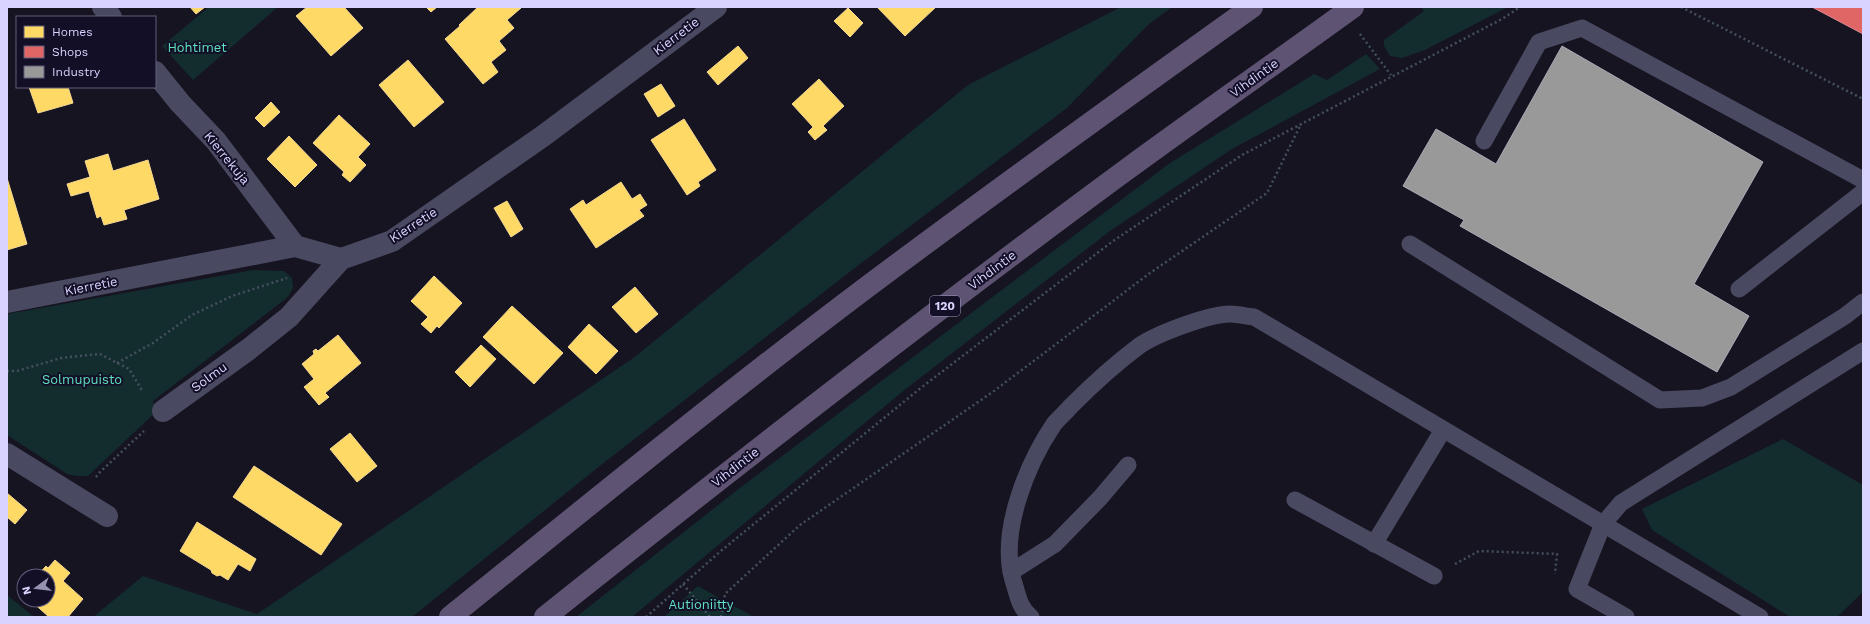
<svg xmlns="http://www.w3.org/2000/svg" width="1870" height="624" font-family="'Work Sans',sans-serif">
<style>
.green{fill:#132c2d}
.homes{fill:#ffd966;stroke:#f4d894}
.shops{fill:#e06666;stroke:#de8794}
.industry{fill:#999;stroke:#acabb8}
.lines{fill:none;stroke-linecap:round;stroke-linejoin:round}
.path{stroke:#44505f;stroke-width:2.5;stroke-dasharray:2 3;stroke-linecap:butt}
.lane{stroke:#4a4962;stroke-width:17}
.street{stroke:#4a4962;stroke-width:22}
.primary{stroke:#5e5373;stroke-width:22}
.labels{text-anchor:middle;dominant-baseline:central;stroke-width:4;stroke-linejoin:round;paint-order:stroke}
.shield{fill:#130f26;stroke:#9e99be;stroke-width:1}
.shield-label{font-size:12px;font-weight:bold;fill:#d9d4ff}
.street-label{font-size:13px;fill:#d9d4ff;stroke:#130f26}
.park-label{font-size:13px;fill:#5fe0c0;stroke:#130f26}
</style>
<rect width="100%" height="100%" fill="#161421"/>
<g class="green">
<path d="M209 7H278L193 80 162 46Z"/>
<path d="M1121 7H1172L1148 25 1067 108 860 264 601 465 412 617H93L143 576 257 614 636 356 968 85Z"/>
<path d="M1421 7H1508L1425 50 1402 58 1390 56 1384 46V40L1424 11Z"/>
<path d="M1366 54 1380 69 1232 149 1110 231 902 392 632 617H576L741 487 1170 163 1314 74 1327 80Z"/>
<path d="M253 270 284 271 292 278 293 288 288 297 153 401 157 411 88 476H77L67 474 7 435V314Z"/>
<path d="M1783 439 1863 485V592L1837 617H1790L1652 530 1642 509Z"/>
<path d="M698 586 754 617H664Z"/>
<path d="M7 595 34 617H7Z"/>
</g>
<g class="homes">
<path d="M190 7H205L196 14Z"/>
<path d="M307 7H344L363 28 331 56 296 16Z"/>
<path d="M426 7H437L431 12Z"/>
<path d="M478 7 521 8 507 20 514 28 499 41 506 50 491 62 498 72 483 84 445 39 460 26 459 25Z"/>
<path d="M877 7H936L905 36Z"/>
<path d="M848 8 863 23 850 37 834 21Z"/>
<path d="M738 46 748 58 718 85 707 72Z"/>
<path d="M408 60 444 102 414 127 379 85Z"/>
<path d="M819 79 844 106 823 126 827 130 815 140 808 132 813 127 792 104Z"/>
<path d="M661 84 675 106 658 117 644 94Z"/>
<path d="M29 87H68L73 103 38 113Z"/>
<path d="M271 102 280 112 264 127 255 118Z"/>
<path d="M339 115 370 144 358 157 366 165 350 182 342 175 344 172 313 143Z"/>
<path d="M684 119 716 170 698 182 700 186 687 195 651 140Z"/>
<path d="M289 136 317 165 295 187 267 159Z"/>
<path d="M108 154 113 171 148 160 159 199 124 210 127 219 104 225 101 216 97 218 89 191 71 196 67 184 90 177 85 161Z"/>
<path d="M7 178 27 244 7 250Z"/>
<path d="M621 182 632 199 640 194 647 205 639 210 644 216 596 248 570 209 583 200 586 205Z"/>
<path d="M507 201 523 229 511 237 494 208Z"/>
<path d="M434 276 462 303 439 328 437 326 431 333 421 324 428 317 411 301Z"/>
<path d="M635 287 658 314 636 333 612 307Z"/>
<path d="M512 306 563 353 534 384 483 337Z"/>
<path d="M589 324 618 351 596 374 568 347Z"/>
<path d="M338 335 361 363 325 393 329 397 319 405 304 387 314 379 302 364 314 354 313 351 316 349 318 351Z"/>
<path d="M481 345 496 359 470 387 455 372Z"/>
<path d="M350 433 377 466 357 482 330 449Z"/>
<path d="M254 466 342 524 321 555 233 497Z"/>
<path d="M7 493 27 510 15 524 7 517Z"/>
<path d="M197 522 256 559 250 571 238 564 228 580 220 575 217 576 212 573 211 570 180 551Z"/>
<path d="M55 560 70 573 63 581 83 599 68 617H49L30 600H48V576H37L46 566 48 568Z"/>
</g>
<path class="shops" d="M1812 7H1863V34Z"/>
<path class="industry" d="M1562 46 1763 162 1694 284 1749 316 1717 372 1460 226 1464 220 1403 186 1436 129 1496 164Z"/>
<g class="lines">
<g class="path">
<path d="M1681 7 1863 99"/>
<path d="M1360 34 1391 75"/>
<path d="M117 363 153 343 192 315 232 296 287 278"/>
<path d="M7 371H17L61 358 100 354 129 369 143 392"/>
<path d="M96 477 100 472 144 431"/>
<path d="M1455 564 1479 551 1557 554 1555 574"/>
<path d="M683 584 710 617"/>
<path d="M646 617 722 550 922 387 1113 241 1242 155 1502 19 1520 7"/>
<path d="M721 617 725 594 800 525 994 391 1150 273 1267 193 1301 124"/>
</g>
<g class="lane">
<path d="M1484 141 1539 42 1582 28 1863 180"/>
<path d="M1410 244 1660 400 1702 398 1731 387 1845 316 1863 302"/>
<path d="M1739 289 1863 192"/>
<path d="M1295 500 1434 576"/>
<path d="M1374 544 1443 430"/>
<path d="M1011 572 1055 544 1100 498 1128 465"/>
<path d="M1031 617C1019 608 1018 595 1013 580 999 532 1027 464 1054 424 1059 418 1066 412 1071 406 1092 385 1115 364 1139 346 1156 334 1209 314 1230 314 1237 314 1246 316 1254 317L1760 617"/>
<path d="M1626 617 1577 589 1603 524 1621 503 1863 351"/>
</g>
<g class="street">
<path d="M103 7 111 17"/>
<path d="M155 72 180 103 216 141 295 246"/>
<path d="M7 302 295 246 341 259 392 241 543 136 716 7"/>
<path d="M163 411 249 349 289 317 341 259"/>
<path d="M7 454 107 516"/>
</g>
<g class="primary">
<path d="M450 617C588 506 725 394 867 287 994 192 1123 99 1252 7"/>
<path d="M545 617C736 465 929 315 1126 170 1201 115 1277 62 1353 7"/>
</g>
</g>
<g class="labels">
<rect class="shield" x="930" y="296" width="30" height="20" rx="3"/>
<g class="shield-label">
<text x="945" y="306">120</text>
</g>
<g class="street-label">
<text transform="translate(676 36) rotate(-37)">Kierretie</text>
<text transform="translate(1254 78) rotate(-36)">Vihdintie</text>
<text transform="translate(227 158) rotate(51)">Kierrekuja</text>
<text transform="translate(413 225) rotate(-33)">Kierretie</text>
<text transform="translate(992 270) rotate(-37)">Vihdintie</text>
<text transform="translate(91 286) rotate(-11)">Kierretie</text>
<text transform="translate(209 377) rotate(-36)">Solmu</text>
<text transform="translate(735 467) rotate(-38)">Vihdintie</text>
</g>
<g class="park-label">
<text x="197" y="47">Hohtimet</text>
<text x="82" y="379">Solmupuisto</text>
<text x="701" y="604">Autioniitty</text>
</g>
</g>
<rect width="1870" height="624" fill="none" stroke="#d9d4ff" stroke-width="16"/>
<rect x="16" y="16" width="140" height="72" fill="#130f26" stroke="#625e7d"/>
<rect x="24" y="26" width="20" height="12" fill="#ffd966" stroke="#625e7d"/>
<text x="52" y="36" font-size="12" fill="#d9d4ff">Homes</text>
<rect x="24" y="46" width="20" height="12" fill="#e06666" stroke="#625e7d"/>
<text x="52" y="56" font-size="12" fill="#d9d4ff">Shops</text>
<rect x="24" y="66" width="20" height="12" fill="#999999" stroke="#625e7d"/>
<text x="52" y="76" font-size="12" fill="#d9d4ff">Industry</text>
<g transform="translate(36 588) rotate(255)"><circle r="19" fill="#130f26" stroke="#625e7d"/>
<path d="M0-3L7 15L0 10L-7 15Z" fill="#9591b1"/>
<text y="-6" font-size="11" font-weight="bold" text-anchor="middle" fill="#d9d4ff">N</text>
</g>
</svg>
